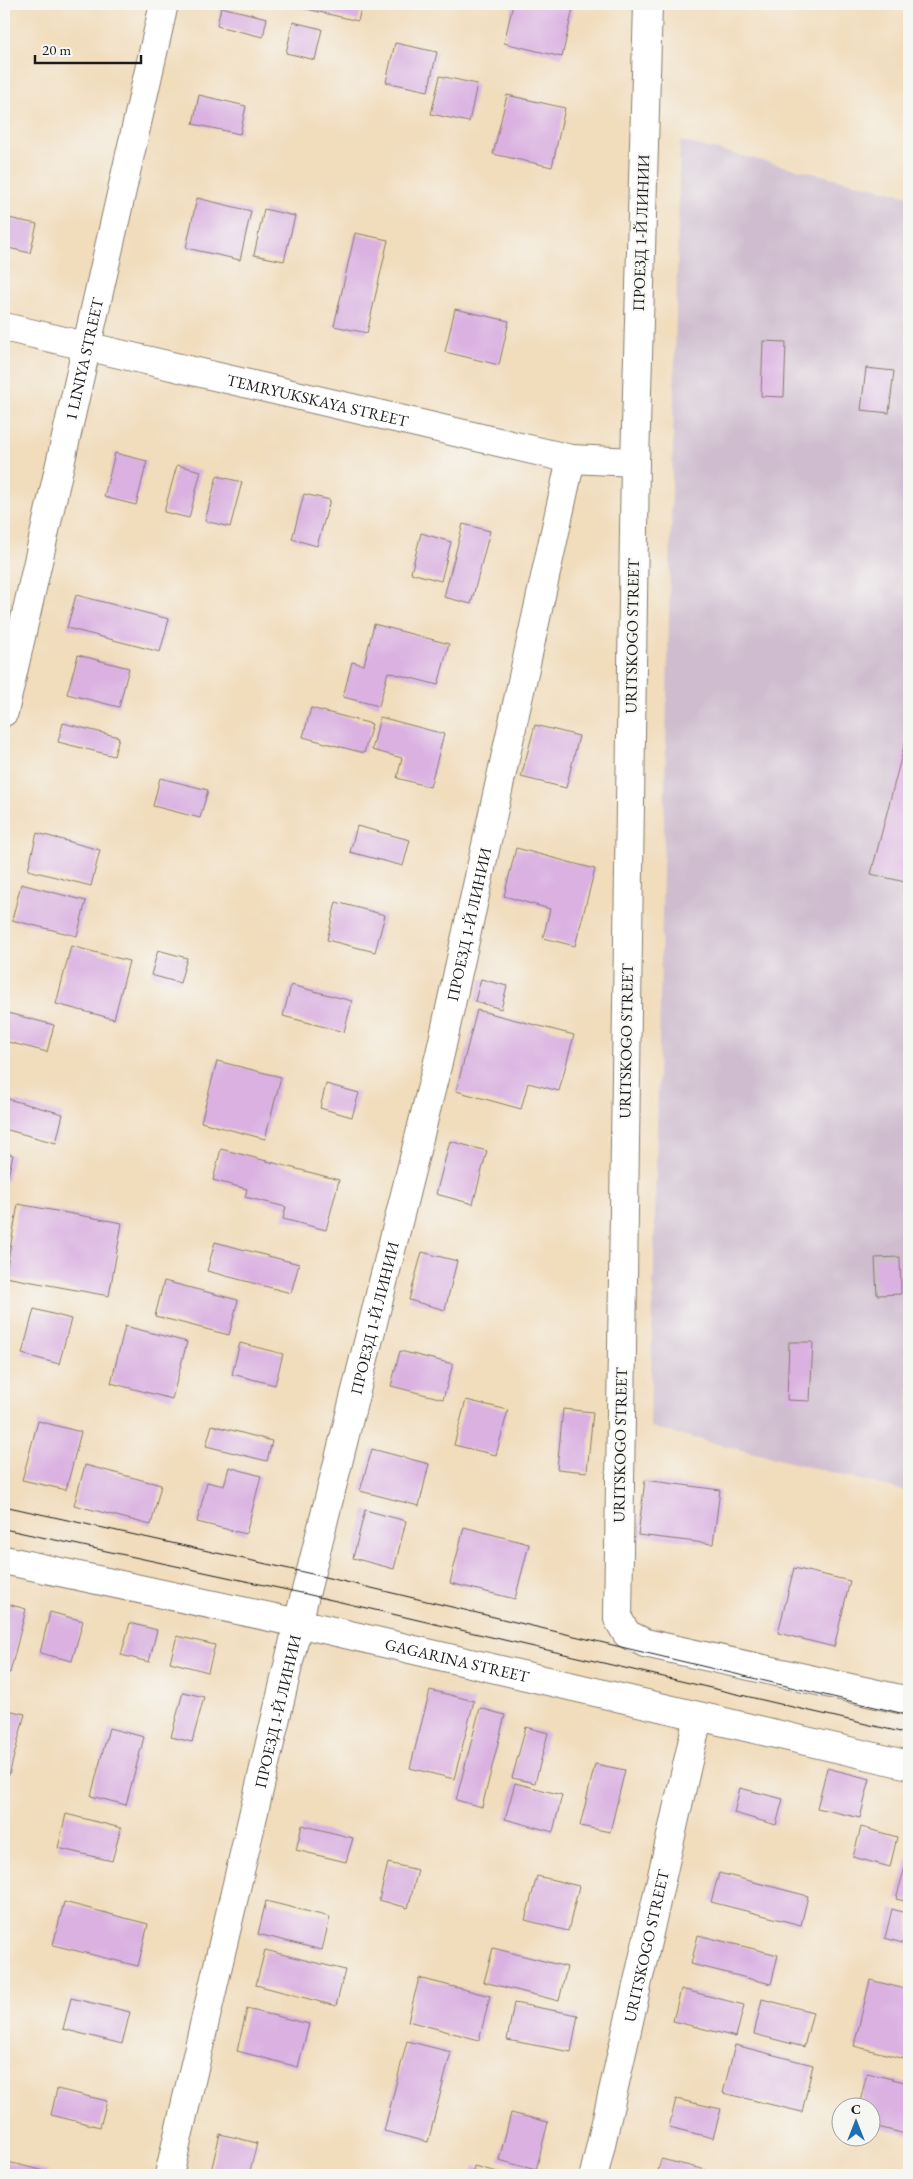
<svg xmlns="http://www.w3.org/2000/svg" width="913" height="2179" font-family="'EB Garamond',serif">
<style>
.industrial{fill:#cfbdcf}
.building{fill:#dab1e1}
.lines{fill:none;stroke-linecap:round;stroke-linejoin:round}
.minor-casing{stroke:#867c6c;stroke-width:30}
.minor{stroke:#fff;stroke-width:28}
.tram{stroke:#1c1c1c;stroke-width:1}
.labels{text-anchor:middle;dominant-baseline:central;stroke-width:4;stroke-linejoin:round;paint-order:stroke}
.street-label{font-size:16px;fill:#1c1c1c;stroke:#f6f6f2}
</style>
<rect width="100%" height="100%" fill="#f6f6f2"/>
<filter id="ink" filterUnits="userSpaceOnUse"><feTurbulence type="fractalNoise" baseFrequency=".02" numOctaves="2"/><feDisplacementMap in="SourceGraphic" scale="10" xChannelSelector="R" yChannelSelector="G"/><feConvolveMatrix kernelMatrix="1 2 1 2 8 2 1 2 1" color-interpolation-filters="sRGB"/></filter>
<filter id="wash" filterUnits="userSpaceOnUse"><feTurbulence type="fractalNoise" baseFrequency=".0096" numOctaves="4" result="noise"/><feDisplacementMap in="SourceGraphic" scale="20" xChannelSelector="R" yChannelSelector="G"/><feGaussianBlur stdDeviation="1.12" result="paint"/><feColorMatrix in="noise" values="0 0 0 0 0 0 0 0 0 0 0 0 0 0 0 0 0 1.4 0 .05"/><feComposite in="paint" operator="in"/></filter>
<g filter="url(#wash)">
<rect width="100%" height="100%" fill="#f1dcbb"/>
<path class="industrial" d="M680 141 909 196V1492L650 1427Z"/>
<g id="blocks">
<g class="building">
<path d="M285 4H362L358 21Z"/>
<path d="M513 4H574L562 57 504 43Z"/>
<path d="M221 7 267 18 263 37 217 26Z"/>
<path d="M293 22 322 29 315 60 286 53Z"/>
<path d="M395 43 437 52 428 91 386 82Z"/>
<path d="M440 76 477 84 469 122 431 114Z"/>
<path d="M199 95 246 106 240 134 193 124Z"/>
<path d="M507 95 565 108 552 167 493 154Z"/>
<path d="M197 198 251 211 240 260 186 248Z"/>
<path d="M264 209 295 216 284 261 254 255Z"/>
<path d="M4 217 37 224 30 253 4 247Z"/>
<path d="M355 233 388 240 367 333 334 326Z"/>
<path d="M455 309 509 321 499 365 445 352Z"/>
<path d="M763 341 786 342 784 397 761 396Z"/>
<path d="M866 368 894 371 889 413 861 410Z"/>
<path d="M115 453 147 461 136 505 104 497Z"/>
<path d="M177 465 201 471 189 518 164 512Z"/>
<path d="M217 476 242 482 230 527 205 521Z"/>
<path d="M304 494 330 500 317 546 292 539Z"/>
<path d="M463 524 490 531 471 604 444 597Z"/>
<path d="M421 533 451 542 441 581 411 573Z"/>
<path d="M76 595 169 619 160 652 67 628Z"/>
<path d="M374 624 449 644 438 685 388 672 379 706 343 697 352 662 364 665Z"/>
<path d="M78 655 129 668 119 707 67 694Z"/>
<path d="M311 708 372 724 364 753 303 737Z"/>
<path d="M380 717 444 734 430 787 397 778 402 758 372 750Z"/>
<path d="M63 723 119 737 114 756 58 742Z"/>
<path d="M535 725 579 736 566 788 521 777Z"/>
<path d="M909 727V883L871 874Z"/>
<path d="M160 778 208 790 200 818 153 806Z"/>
<path d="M357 826 410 840 403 866 350 852Z"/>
<path d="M37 833 100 850 91 886 28 870Z"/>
<path d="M516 848 595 869 575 946 543 938 550 909 504 896Z"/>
<path d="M21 884 86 901 77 936 12 920Z"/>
<path d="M336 902 385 915 375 952 327 940Z"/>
<path d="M71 946 129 961 114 1019 56 1004Z"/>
<path d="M158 950 187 958 180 983 151 975Z"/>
<path d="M481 979 507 986 501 1009 475 1001Z"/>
<path d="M291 985 352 1001 344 1032 283 1016Z"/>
<path d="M477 1010 574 1035 559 1091 528 1083 521 1109 456 1091Z"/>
<path d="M4 1012 54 1025 47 1052 4 1041Z"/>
<path d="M217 1061 281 1077 265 1139 201 1122Z"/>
<path d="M326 1084 359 1093 352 1117 320 1108Z"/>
<path d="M4 1098 63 1114 56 1143 4 1129Z"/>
<path d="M450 1141 487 1151 473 1204 436 1194Z"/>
<path d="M221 1149 339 1180 326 1230 283 1219 286 1207 245 1197 247 1189 213 1180Z"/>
<path d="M4 1152 13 1155 7 1181 4 1180Z"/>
<path d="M18 1204 122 1223 109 1296 5 1277Z"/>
<path d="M215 1242 299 1264 291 1293 207 1271Z"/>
<path d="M422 1252 457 1261 445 1310 409 1300Z"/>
<path d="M900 1257 901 1294 877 1295 875 1258Z"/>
<path d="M164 1281 238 1300 229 1335 155 1316Z"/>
<path d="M34 1309 71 1319 59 1364 22 1354Z"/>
<path d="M125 1326 187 1342 172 1399 111 1383Z"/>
<path d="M789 1342H813L810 1401 787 1400Z"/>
<path d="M240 1343 283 1354 275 1385 232 1374Z"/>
<path d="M400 1351 453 1364 443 1399 391 1386Z"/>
<path d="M466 1400 508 1410 496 1455 454 1445Z"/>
<path d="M563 1409 593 1412 587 1472 557 1469Z"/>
<path d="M38 1421 81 1432 66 1490 22 1480Z"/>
<path d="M212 1425 272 1441 267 1461 206 1446Z"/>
<path d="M372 1449 429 1464 419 1506 360 1491Z"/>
<path d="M85 1465 161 1485 151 1525 74 1505Z"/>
<path d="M229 1467 261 1476 246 1534 197 1522 207 1482 224 1486Z"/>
<path d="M645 1480 720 1490 713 1544 638 1535Z"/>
<path d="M365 1510 406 1521 394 1569 353 1558Z"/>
<path d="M464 1527 529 1544 515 1599 450 1583Z"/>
<path d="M794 1568 850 1581 834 1647 778 1633Z"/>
<path d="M4 1603 26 1609 10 1673 4 1671Z"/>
<path d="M50 1612 83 1621 72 1661 40 1653Z"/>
<path d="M130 1623 157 1630 149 1662 121 1655Z"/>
<path d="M177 1636 215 1645 208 1672 170 1662Z"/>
<path d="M908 1641H909V1659L905 1658Z"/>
<path d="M430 1690 474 1701 454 1779 410 1768Z"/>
<path d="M183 1692 204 1697 192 1742 171 1737Z"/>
<path d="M480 1708 505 1715 482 1807 456 1800Z"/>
<path d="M4 1709 25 1714 9 1775 4 1774Z"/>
<path d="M526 1727 548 1733 535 1783 512 1778Z"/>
<path d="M109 1728 144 1737 126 1805 91 1796Z"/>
<path d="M595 1764 625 1770 610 1832 580 1826Z"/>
<path d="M827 1768 870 1779 860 1818 817 1808Z"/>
<path d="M515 1783 562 1795 553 1832 505 1819Z"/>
<path d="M740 1788 783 1799 776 1825 734 1813Z"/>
<path d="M66 1814 121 1828 112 1861 58 1848Z"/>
<path d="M302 1825 353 1838 346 1862 296 1850Z"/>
<path d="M861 1827 897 1837 890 1867 853 1857Z"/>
<path d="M909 1852V1902L896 1899Z"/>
<path d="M388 1863 418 1870 408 1908 379 1900Z"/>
<path d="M719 1873 808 1896 801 1925 711 1902Z"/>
<path d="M537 1876 579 1886 568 1931 525 1920Z"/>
<path d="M266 1901 330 1917 322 1950 258 1934Z"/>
<path d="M64 1902 148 1924 138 1966 53 1945Z"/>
<path d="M892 1909 909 1914V1945L885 1938Z"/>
<path d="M698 1935 778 1955 771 1984 691 1964Z"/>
<path d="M493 1948 567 1967 559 2001 484 1982Z"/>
<path d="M265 1950 345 1970 336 2006 256 1985Z"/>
<path d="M419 1978 490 1996 479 2040 408 2021Z"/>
<path d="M870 1980 909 1990V2060L854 2046Z"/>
<path d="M681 1989 744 2005 736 2037 673 2021Z"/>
<path d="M71 1998 130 2012 122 2044 63 2029Z"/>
<path d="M762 1999 813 2012 804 2047 754 2034Z"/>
<path d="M514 2003 578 2015 571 2052 507 2040Z"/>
<path d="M247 2009 309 2024 298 2067 237 2051Z"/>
<path d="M407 2041 451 2052 428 2142 384 2131Z"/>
<path d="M735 2045 813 2065 802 2112 723 2093Z"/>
<path d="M867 2073 909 2083V2135L870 2125V2106H859Z"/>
<path d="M57 2089 107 2101 100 2127 51 2115Z"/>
<path d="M676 2099 721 2109 713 2138 669 2127Z"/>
<path d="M511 2113 548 2122 536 2170 499 2160Z"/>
<path d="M220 2134 257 2143 249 2175H210Z"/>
<path d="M661 2159 706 2170 705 2175H657Z"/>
<path d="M4 2161 48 2172 47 2175H4Z"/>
<path d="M474 2166 509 2175H472Z"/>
</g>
</g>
</g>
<g filter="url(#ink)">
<use href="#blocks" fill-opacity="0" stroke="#867c6c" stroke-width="1"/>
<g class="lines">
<defs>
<g id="minor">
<path d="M648 4 635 462 618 1619 627 1634 645 1643 909 1701"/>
<path id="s1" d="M4 327 571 459 635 462"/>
<path id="s2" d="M4 712 164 4"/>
<path id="s3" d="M4 1560 298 1623 909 1765"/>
<path id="s4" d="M169 2175 298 1623 440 1054 571 459"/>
<path id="s5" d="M594 2175 698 1717"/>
</g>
</defs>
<use href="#minor" class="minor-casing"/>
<use href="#minor" class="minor"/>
<g class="tram">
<path d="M4 1506 312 1574 909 1715"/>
<path d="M4 1529 306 1594 909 1734"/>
</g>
</g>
</g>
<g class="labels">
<g class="street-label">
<text transform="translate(641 233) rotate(-88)">ПРОЕЗД 1-Й ЛИНИИ</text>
<text stroke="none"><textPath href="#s2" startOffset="362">1 LINIYA STREET</textPath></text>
<text stroke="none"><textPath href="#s1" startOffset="322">TEMRYUKSKAYA STREET</textPath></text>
<text transform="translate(632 636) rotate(-89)">URITSKOGO STREET</text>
<text stroke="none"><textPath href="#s4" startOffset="1286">ПРОЕЗД 1-Й ЛИНИИ</textPath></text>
<text transform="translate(626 1041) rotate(-89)">URITSKOGO STREET</text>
<text stroke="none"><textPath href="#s4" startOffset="881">ПРОЕЗД 1-Й ЛИНИИ</textPath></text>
<text transform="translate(620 1445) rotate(-89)">URITSKOGO STREET</text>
<text stroke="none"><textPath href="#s3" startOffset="464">GAGARINA STREET</textPath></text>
<text stroke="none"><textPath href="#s4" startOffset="476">ПРОЕЗД 1-Й ЛИНИИ</textPath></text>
<text stroke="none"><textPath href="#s5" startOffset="235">URITSKOGO STREET</textPath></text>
</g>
</g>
<rect width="913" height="2179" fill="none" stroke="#f6f6f2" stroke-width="20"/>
<g transform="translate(856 2122)"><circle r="24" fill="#f6f6f2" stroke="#9f9f9c"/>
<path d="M0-4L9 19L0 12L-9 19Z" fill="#1f6fb2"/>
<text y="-8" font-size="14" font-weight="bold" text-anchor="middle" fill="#1c1c1c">С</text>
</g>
<path d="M35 55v8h106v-8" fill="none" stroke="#1c1c1c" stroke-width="2.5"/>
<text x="42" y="55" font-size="15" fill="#1c1c1c" stroke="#f6f6f2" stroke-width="4" paint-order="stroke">20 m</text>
</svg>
